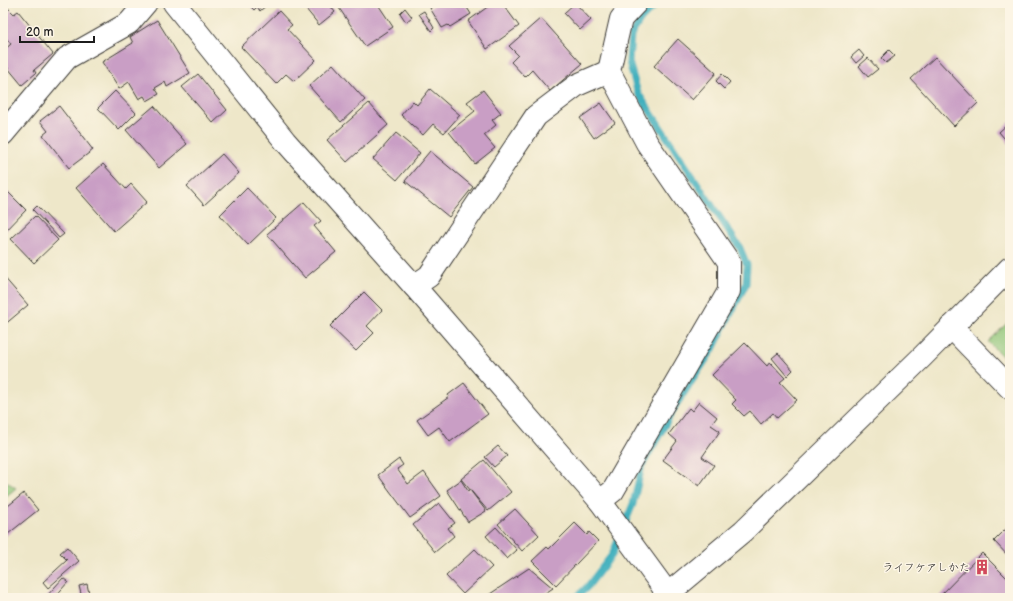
<svg xmlns="http://www.w3.org/2000/svg" width="1013" height="601" font-family="'Balsamiq Sans','Klee One',sans-serif">
<style>
.green{fill:#8fc578;stroke:#56704a}
.lines{fill:none;stroke-linecap:round;stroke-linejoin:round}
.stream{stroke:#42b0be;stroke-width:7}
.building{fill:#c99ec5}
.minor-casing{stroke:#3c3a36;stroke-width:24}
.tertiary-casing{stroke:#3c3a36;stroke-width:24}
.minor{stroke:#fff;stroke-width:22}
.tertiary{stroke:#fff;stroke-width:22}
.labels{text-anchor:middle;dominant-baseline:central;stroke-width:3;stroke-linejoin:round;paint-order:stroke}
.poi-label{font-size:11px;fill:#1c1c1c;stroke:#fcf5e5;text-anchor:end}
</style>
<rect width="100%" height="100%" fill="#fcf5e5"/>
<filter id="ink" filterUnits="userSpaceOnUse"><feTurbulence type="fractalNoise" baseFrequency=".025" numOctaves="2"/><feDisplacementMap in="SourceGraphic" scale="8" xChannelSelector="R" yChannelSelector="G"/><feConvolveMatrix kernelMatrix="1 2 1 2 8 2 1 2 1" color-interpolation-filters="sRGB"/></filter>
<filter id="wash" filterUnits="userSpaceOnUse"><feTurbulence type="fractalNoise" baseFrequency=".012" numOctaves="4" result="noise"/><feDisplacementMap in="SourceGraphic" scale="16" xChannelSelector="R" yChannelSelector="G"/><feGaussianBlur stdDeviation="0.9" result="paint"/><feColorMatrix in="noise" values="0 0 0 0 0 0 0 0 0 0 0 0 0 0 0 0 0 1.4 0 .05"/><feComposite in="paint" operator="in"/></filter>
<g filter="url(#wash)">
<rect width="100%" height="100%" fill="#eee7c9"/>
<g class="green">
<path d="M1010 320V364L988 342Z"/>
<path d="M3 479 16 488 3 499Z"/>
</g>
<g class="lines">
<path class="stream" d="M576 598 588 586 612 555 633 504 642 466 676 405 713 349 746 284 747 265 740 248 638 93 629 62 631 35 641 19 657 3"/>
</g>
<g id="blocks">
<g class="building">
<path d="M3 3 14 14 18 11 53 54 34 70 36 73 22 85 3 62V51L11 44 3 34Z"/>
<path d="M247 3H269L260 11 257 7 254 10Z"/>
<path d="M301 3H328L335 12 319 25Z"/>
<path d="M346 3H377L393 27 365 46 339 8Z"/>
<path d="M439 3H464L471 14 450 27 448 25 442 28 430 8Z"/>
<path d="M493 3H502L519 26 487 49 468 21Z"/>
<path d="M575 3 591 20 580 30 564 13Z"/>
<path d="M405 8 412 17 406 22 400 13Z"/>
<path d="M279 11 292 25 287 29 316 60 294 81 286 74 276 84 241 47Z"/>
<path d="M424 11 434 28 431 31 419 14Z"/>
<path d="M541 18 582 64 550 91 532 70 525 77 511 62 518 55 509 46Z"/>
<path d="M157 20 190 73 167 87 165 82 155 88 159 94 147 101 144 96 139 99 129 82 119 89 102 62 133 43 130 37Z"/>
<path d="M678 39 716 73 692 100 654 66Z"/>
<path d="M859 50 864 56 856 63 851 57Z"/>
<path d="M889 50 895 56 886 63 881 58Z"/>
<path d="M935 57 978 103 954 126 911 79Z"/>
<path d="M868 58 878 69 868 77 859 66Z"/>
<path d="M333 64 365 100 341 122 309 86Z"/>
<path d="M198 74 227 110 213 123 182 87Z"/>
<path d="M722 74 730 82 724 89 716 81Z"/>
<path d="M430 89 460 115 444 133 433 124 423 135 401 115 413 101 417 105Z"/>
<path d="M483 90 501 113 492 120 496 125 484 135 495 148 475 164 449 132 475 111 467 102Z"/>
<path d="M115 91 136 113 119 130 98 108Z"/>
<path d="M369 103 388 125 347 162 327 140Z"/>
<path d="M601 103 615 123 594 138 580 118Z"/>
<path d="M59 106 93 150 69 168 43 135 48 131 40 121Z"/>
<path d="M154 106 187 144 159 168 126 130Z"/>
<path d="M1010 122V145L999 132Z"/>
<path d="M396 133 420 153 397 180 373 159Z"/>
<path d="M430 151 473 187 449 217 405 181Z"/>
<path d="M222 154 239 173 204 205 187 186Z"/>
<path d="M103 164 126 189 131 184 147 202 114 231 76 188Z"/>
<path d="M247 188 276 218 248 245 220 215Z"/>
<path d="M8 192 26 210 3 234V197Z"/>
<path d="M304 202 321 221 314 226 336 252 305 278 267 234Z"/>
<path d="M37 206 64 234 59 238 33 210Z"/>
<path d="M35 216 58 240 34 263 11 239Z"/>
<path d="M3 276 28 305 3 326Z"/>
<path d="M364 292 382 310 367 326 374 333 356 351 330 326Z"/>
<path d="M745 343 767 366 770 362 785 378 780 382 797 400 777 418 773 413 761 424 750 411 744 416 732 404 736 400 712 375Z"/>
<path d="M778 353 793 370 787 376 772 358Z"/>
<path d="M464 383 488 414 450 442 439 427 428 435 417 420 449 397 448 395Z"/>
<path d="M699 402 717 417 711 425 720 431 702 457 714 465 699 486 663 460 677 441 669 434 689 408 692 411Z"/>
<path d="M498 446 507 456 494 467 485 457Z"/>
<path d="M399 459 403 465 397 469 408 484 424 472 441 496 410 518 378 475Z"/>
<path d="M484 460 511 492 488 511 461 479Z"/>
<path d="M461 480 468 491 470 490 486 511 468 522 447 490Z"/>
<path d="M24 493 38 510 3 538V510Z"/>
<path d="M439 503 455 523 448 528 454 536 435 552 413 525Z"/>
<path d="M515 509 539 535 522 551 498 524Z"/>
<path d="M575 523 587 535 589 532 598 541 556 585 532 561 547 547 549 549Z"/>
<path d="M1010 525V558L994 541Z"/>
<path d="M496 527 517 550 507 559 486 536Z"/>
<path d="M67 547 79 561 48 588 43 582 67 560 60 553Z"/>
<path d="M475 549 492 567 463 594 446 576Z"/>
<path d="M982 553 1010 581V598H938Z"/>
<path d="M529 568 553 588 538 598H484Z"/>
<path d="M63 578 68 582 54 598H45Z"/>
<path d="M87 584 90 598H82L79 586Z"/>
</g>
</g>
</g>
<g filter="url(#ink)">
<use href="#blocks" fill-opacity="0" stroke="#3c3a36" stroke-width="1"/>
<g class="lines">
<defs>
<g id="minor">
<path d="M3 134 67 58 129 23 146 3"/>
<path d="M414 286 429 276 536 116 577 85 609 71"/>
<path d="M951 327 1010 388"/>
<path d="M600 501 613 491 729 291V262L647 143 609 71 621 19 636 3"/>
</g>
<g id="tertiary">
<path d="M174 3 285 141 414 286 600 501 671 598"/>
<path d="M663 598 743 531 922 357 1010 268"/>
</g>
</defs>
<use href="#minor" class="minor-casing"/>
<use href="#tertiary" class="tertiary-casing"/>
<use href="#minor" class="minor"/>
<use href="#tertiary" class="tertiary"/>
</g>
</g>
<defs>
<symbol id="building-bare" viewBox="-9 -9 18 18"><path d="M-4-6H4V6H1V3H-1V6H-4ZM-2.5-4.3h1.7v1.8h-1.7ZM.8-4.3h1.7v1.8H.8ZM-2.5-1h1.7V.8h-1.7ZM.8-1h1.7V.8H.8Z" fill="#d1495b" stroke="#fcf5e5" stroke-width="2.5" paint-order="stroke"/></symbol>
</defs>
<g fill-rule="evenodd">
<use href="#building-bare" x="971" y="556" width="22" height="22"/>
</g>
<g class="labels">
<g class="poi-label">
<text x="970" y="567">ライフケアしかた</text>
</g>
</g>
<rect width="1013" height="601" fill="none" stroke="#fcf5e5" stroke-width="16"/>
<path d="M20 36v6h74v-6" fill="none" stroke="#1c1c1c" stroke-width="2"/>
<text x="26" y="36" font-size="12" fill="#1c1c1c" stroke="#fcf5e5" stroke-width="3" paint-order="stroke">20 m</text>
</svg>
